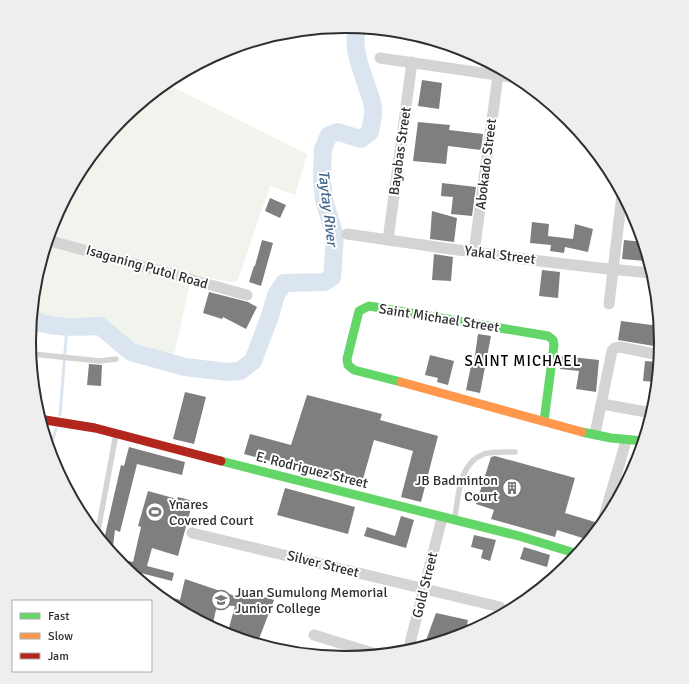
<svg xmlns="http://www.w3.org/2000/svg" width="689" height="684" font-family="Signika,sans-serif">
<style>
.green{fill:#f0f4ed}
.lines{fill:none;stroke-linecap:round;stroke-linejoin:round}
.stream{stroke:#dbe5f0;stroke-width:3}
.river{stroke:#dbe5f0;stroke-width:18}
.building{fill:#7f7f7f}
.lane{stroke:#d4d4d4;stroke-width:5.5}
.street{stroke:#d4d4d4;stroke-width:11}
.fast{stroke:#63d668;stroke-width:9}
.slow{stroke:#ff974d;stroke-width:9}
.jam{stroke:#b3261e;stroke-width:9}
.labels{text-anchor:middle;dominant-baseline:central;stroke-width:4;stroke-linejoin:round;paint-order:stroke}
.street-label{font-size:14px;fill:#2f2f2f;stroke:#fff}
.poi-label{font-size:14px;fill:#2f2f2f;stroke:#fff;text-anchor:start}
.water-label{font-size:15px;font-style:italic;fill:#43668a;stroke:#fff}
.neighbourhood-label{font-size:15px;letter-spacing:1px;fill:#000;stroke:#fff}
.rim{fill:none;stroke:#2f2f2f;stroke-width:2}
</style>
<rect width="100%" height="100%" fill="#fff"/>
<path class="green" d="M165 83 307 154 295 195 270 186 237 282H229L192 274 174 356 133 349 103 323 64 322 32 311 35 280 53 221 82 166 121 118Z"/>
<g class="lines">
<g class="stream">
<path d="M60 415 67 327"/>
<path d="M53 463 50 448 56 429"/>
</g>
<path class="river" d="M31 319C52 329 77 327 100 326L131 352 185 367 227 372 240 371 253 361 270 316 276 295 284 283 324 282 332 277 335 236 324 200 322 180 323 149 329 135 338 132 361 139 370 132C371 124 374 115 373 107 369 85 348 49 358 27"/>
</g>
<g class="building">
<path d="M422 80 442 83 439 109 418 106Z"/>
<path d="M418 122 450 125 449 130 483 134 481 150 448 146 446 164 413 161Z"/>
<path d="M442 183 476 187 472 216 451 214 453 197 441 196Z"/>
<path d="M270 198 286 205 280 218 265 211Z"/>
<path d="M432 211 457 218 454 242 430 239Z"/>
<path d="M532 222 549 224 548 236 573 239 575 224 593 229 588 252 565 247 564 253 550 251 551 245 530 243Z"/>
<path d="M262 240 273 243 261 286 249 282 254 266H255Z"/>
<path d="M624 240 643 242 646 251 645 261 622 259Z"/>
<path d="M434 254 453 257 451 281 432 280Z"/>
<path d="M542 270 560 272 558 298 539 296Z"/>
<path d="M209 292 248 302 257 307 246 329 223 317 222 319 203 313Z"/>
<path d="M621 321 659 326 660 347 618 340Z"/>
<path d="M478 334 491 336 480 393 466 390 472 361 474 362Z"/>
<path d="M430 355 454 361 448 385 437 382 438 378 425 375Z"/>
<path d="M562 356 599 360 596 392 576 389 579 371 560 369Z"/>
<path d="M645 361 657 362 656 366 658 367 657 382 643 381Z"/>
<path d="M89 364 102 365 101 386 87 385Z"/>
<path d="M185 392 206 397 194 444 173 439Z"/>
<path d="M307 395 382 414 380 420 438 436 421 502 401 497 413 451 374 440 361 486 244 454 250 434 291 445Z"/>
<path d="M129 447 185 462 182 475 137 464 120 532 115 530 112 554 104 544 105 535 121 465 124 466Z"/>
<path d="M495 456 575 478 565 513 595 522V526L592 536 589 540 557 530 555 537 491 519 494 510 476 504 491 457Z"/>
<path d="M285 488 355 507 348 534 277 515Z"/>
<path d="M148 491 177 499 178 497 193 501 178 556 152 548 147 566 174 573 172 581 125 569 115 558 133 562 141 527 138 526Z"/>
<path d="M401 516 414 520 406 548 364 536 367 527 395 536Z"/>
<path d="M474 535 496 540 490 561 481 558 483 550 471 547Z"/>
<path d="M524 547 550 555 547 567 520 559Z"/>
<path d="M185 579 238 597 240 589 274 600 257 644 227 635 235 606 217 605 212 628 169 605 154 592 180 600Z"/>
<path d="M436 613 468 620 465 634 431 644 425 643Z"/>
</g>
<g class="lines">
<g class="lane">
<path d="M30 355 33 354 99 361 116 359"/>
<path d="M455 518C458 496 459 463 484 454 492 451 507 452 515 452"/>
<path d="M97 536 116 434"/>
</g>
<g class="street">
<path d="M380 58 517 78"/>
<path d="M347 234C449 249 550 264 652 273"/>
<path d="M47 240 247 295"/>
<path d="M388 240 412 62"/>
<path d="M474 252 498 76"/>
<path d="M609 304 622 195"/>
<path d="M602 404 652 413"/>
<path d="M595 434 612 351 615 348 620 347 659 355"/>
<path d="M602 524 626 441"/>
<path d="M192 533 500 607"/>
<path d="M314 635 379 655"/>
<path d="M408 651 442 518"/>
</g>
<g class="fast">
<path d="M401 382 354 370 348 365 347 359 359 311 369 306 548 336 553 340 554 345 544 421"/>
<path d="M582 432 611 438 643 441"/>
<path d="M221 461 519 536 578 554"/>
</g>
<path class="slow" d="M401 382 582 432"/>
<path class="jam" d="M39 419 95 428 221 461"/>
</g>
<defs>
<symbol id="building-ring" viewBox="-11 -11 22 22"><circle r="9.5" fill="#fff" stroke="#787878" stroke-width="1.5"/><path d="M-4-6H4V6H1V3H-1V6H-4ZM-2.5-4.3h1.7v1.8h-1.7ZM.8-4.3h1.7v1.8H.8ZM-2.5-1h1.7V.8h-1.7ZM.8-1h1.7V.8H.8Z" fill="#787878"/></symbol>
<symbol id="stadium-ring" viewBox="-11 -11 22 22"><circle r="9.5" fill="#fff" stroke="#787878" stroke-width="1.5"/><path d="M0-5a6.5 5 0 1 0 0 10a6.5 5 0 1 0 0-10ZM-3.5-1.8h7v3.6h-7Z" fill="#787878"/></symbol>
<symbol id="school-ring" viewBox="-11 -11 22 22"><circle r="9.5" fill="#fff" stroke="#787878" stroke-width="1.5"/><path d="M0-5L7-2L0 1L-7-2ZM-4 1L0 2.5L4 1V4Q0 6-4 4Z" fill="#787878"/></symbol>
</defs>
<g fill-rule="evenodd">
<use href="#building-ring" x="501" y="477" width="22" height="22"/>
<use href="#stadium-ring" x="144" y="501" width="22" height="22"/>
<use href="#school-ring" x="210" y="589" width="22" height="22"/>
</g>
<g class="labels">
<g class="street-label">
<text transform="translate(400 151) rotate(-82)">Bayabas Street</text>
<text transform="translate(486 164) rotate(-83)">Abokado Street</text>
<text transform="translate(500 255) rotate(7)">Yakal Street</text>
<text transform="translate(147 267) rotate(16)">Isaganing Putol Road</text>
<text transform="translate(439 318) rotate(9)">Saint Michael Street</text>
<text transform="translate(312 470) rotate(14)">E. Rodriguez Street</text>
<text transform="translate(323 564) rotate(14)">Silver Street</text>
<text transform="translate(425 585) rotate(-76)">Gold Street</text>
</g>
<g class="poi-label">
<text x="498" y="480" text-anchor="end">JB Badminton<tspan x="498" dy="16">Court</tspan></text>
<text x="169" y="504">Ynares<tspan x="169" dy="16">Covered Court</tspan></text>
<text x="235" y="592">Juan Sumulong Memorial<tspan x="235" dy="16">Junior College</tspan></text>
</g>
<g class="water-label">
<text transform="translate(328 208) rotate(83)">Taytay River</text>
</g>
<g class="neighbourhood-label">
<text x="523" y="361">SAINT MICHAEL</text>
</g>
</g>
<path d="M0 0H689V684H0ZM36 342a309 309 0 1 1 618 0a309 309 0 1 1-618 0Z" fill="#eee" fill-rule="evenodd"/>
<path class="rim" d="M36 342a309 309 0 1 1 618 0a309 309 0 1 1-618 0Z"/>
<rect x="12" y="600" width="140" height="72" fill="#ffffff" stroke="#acacac"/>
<rect x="20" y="613" width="20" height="6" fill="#63d668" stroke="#acacac"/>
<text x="48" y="620" font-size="12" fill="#2f2f2f">Fast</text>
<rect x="20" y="633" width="20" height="6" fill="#ff974d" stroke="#acacac"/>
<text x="48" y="640" font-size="12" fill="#2f2f2f">Slow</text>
<rect x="20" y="653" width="20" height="6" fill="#b3261e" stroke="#acacac"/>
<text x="48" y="660" font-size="12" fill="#2f2f2f">Jam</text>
</svg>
